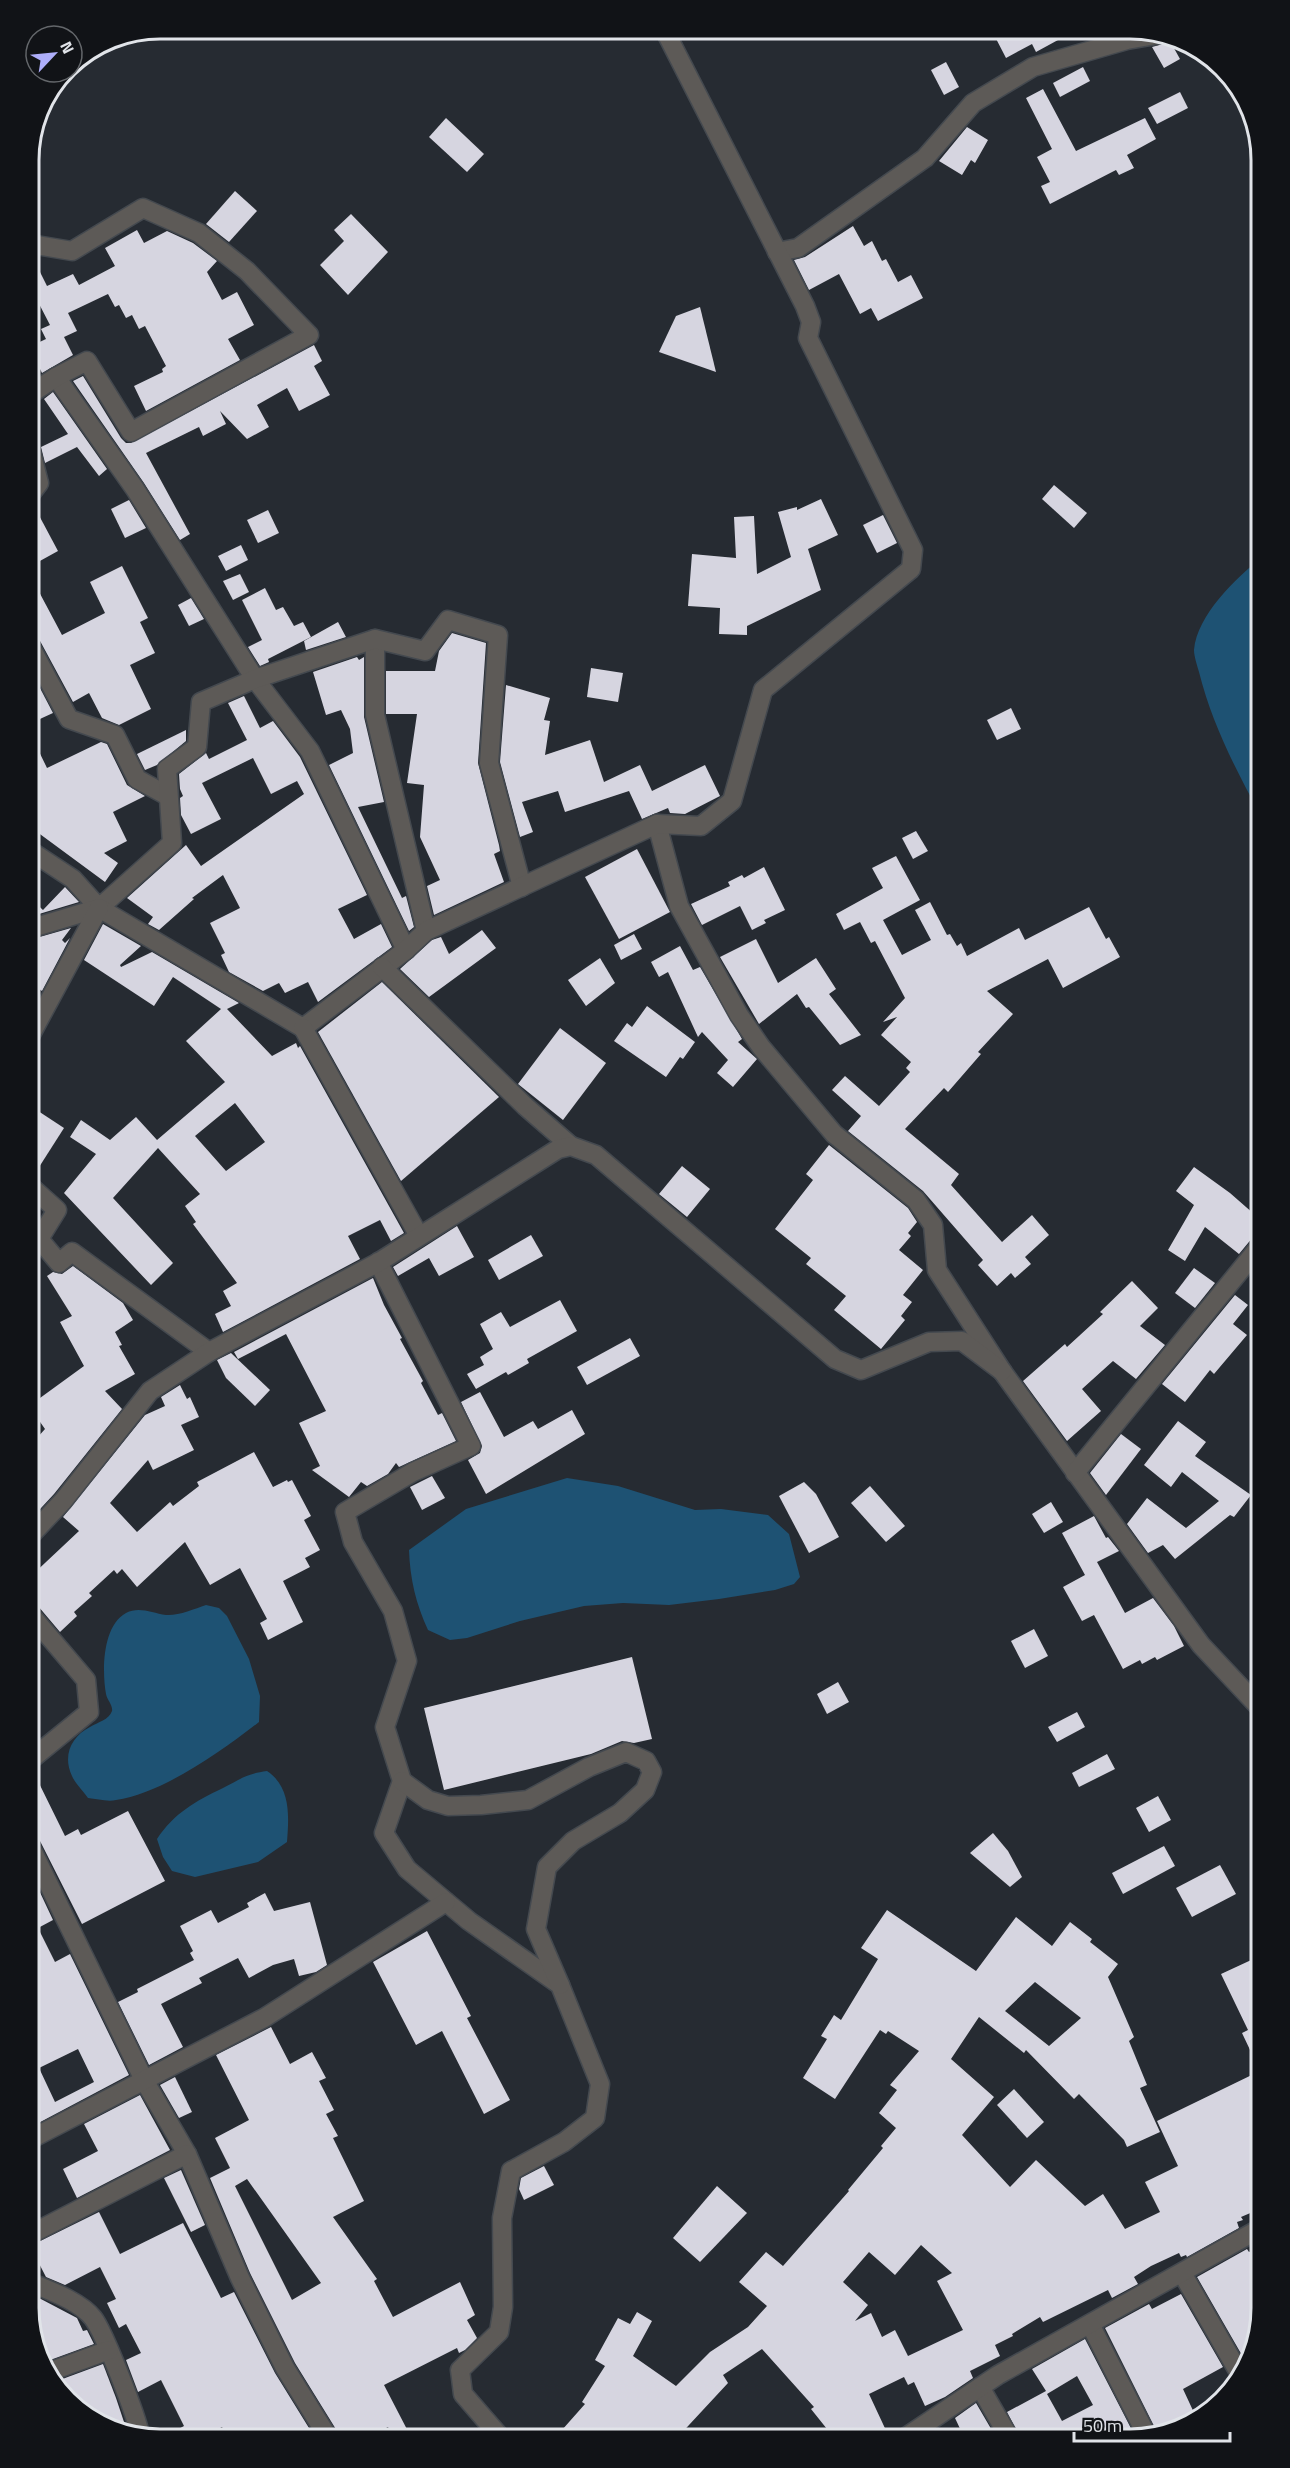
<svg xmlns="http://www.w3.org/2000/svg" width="1290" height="2468" font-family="'Titillium Web',sans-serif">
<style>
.water{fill:#1e5273}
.building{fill:#d6d5e0;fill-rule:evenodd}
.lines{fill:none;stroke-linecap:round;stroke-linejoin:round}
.street-casing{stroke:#44494f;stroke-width:21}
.street{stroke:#5d5a57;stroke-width:18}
.rim{fill:none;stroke:#e1e4e9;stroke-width:3}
</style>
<rect width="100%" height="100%" fill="#262b32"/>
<g class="water">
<path d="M1261 558V816C1236 770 1212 724 1199 672 1197 665 1194 656 1194 650 1197 615 1236 578 1261 558Z"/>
<path d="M567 1478 618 1486 695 1510 721 1509 768 1515 789 1534 800 1577 794 1584 775 1590 719 1599 669 1605 623 1603 584 1606 520 1621 467 1638 450 1640 428 1630C416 1604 410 1579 409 1550L466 1509Z"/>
<path d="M206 1605 219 1608 227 1616 249 1659 260 1696 259 1722C222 1751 163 1793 116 1800 108 1802 97 1799 88 1798 83 1791 75 1783 72 1776 62 1755 72 1736 90 1727 98 1722 109 1720 112 1711 113 1705 107 1700 106 1694 102 1672 102 1626 126 1613 139 1606 152 1613 166 1615 178 1616 194 1609 206 1605Z"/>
<path d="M267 1771C291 1787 289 1816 287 1842L258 1862 195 1877 172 1871 163 1857 157 1839C174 1813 196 1801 223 1788 241 1779 246 1774 267 1771Z"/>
</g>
<g class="building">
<path d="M991 29H1060L1054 32 1058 40 1036 52 1032 44 1006 58Z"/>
<path d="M1166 39 1170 41 1180 59 1164 68 1152 47 1163 44Z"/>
<path d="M946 62 959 87 944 95 931 70Z"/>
<path d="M1083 67 1090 81 1060 97 1053 83Z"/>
<path d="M1043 89 1076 151 1145 118 1156 139 1127 155 1134 168 1119 175 1116 170 1050 204 1041 186 1050 182 1037 157 1052 149 1026 98Z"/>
<path d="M1180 92 1188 108 1157 124 1148 108Z"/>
<path d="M446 118 484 154 467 172 429 137Z"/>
<path d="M967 127 988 140 975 163 971 160 962 175 939 161Z"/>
<path d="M235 191 257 211 229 242 206 224Z"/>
<path d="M351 214 388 252 348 295 320 265 344 241 334 230Z"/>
<path d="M853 226 864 246 872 241 882 261 886 259 898 282 911 275 923 298 878 321 871 308 860 314 839 274 809 290 794 260 805 257Z"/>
<path d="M137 230 144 243 167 231 193 243 217 261 207 272 222 300 237 292 254 325 228 339 240 360 146 411 134 386 163 372 162 369 166 366 145 326 139 329 132 315 126 318 119 305 115 307 108 294 68 313 77 331 64 337 73 355 42 373 29 347 46 339 41 329 50 325 35 296 29 300V259L33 258 47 286 73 274 79 285 115 266 105 248Z"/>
<path d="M700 307 716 372 659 352 676 316Z"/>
<path d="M314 345 322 361 314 366 330 395 299 411 287 388 257 405 269 427 247 439 220 411 226 424 203 436 199 427 146 453 190 534 180 540 144 483 73 381 83 376 121 438 126 443H131Z"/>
<path d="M53 392 107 469 99 476 77 447 45 463 41 447 68 434 44 399Z"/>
<path d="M1054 485 1087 513 1074 528 1042 499Z"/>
<path d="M821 499 838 535 808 549 821 590 747 626V635L719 634 720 608 688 606 692 554 736 558 734 517 754 516 757 574 791 557 778 512 797 507V510Z"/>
<path d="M129 500 146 528 125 538 111 509Z"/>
<path d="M34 506 58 551 29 567V507Z"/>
<path d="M268 510 279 533 258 543 247 520Z"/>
<path d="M883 515 897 543 877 553 863 525Z"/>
<path d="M241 545 248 560 226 571 218 556Z"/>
<path d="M122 566 148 618 140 622 155 653 130 665 151 709 119 725 102 718 89 693 73 702 39 639 29 633V573L62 635 105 613 90 582Z"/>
<path d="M240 574 249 592 233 600 223 581Z"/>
<path d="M265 588 276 610 283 607 294 626 303 622 311 637 268 659 269 662 260 666 248 647 262 640 242 600Z"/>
<path d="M191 598 204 619 189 626 178 605Z"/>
<path d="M338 622 346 637 306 650 304 641Z"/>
<path d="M452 633 486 643 478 763 499 845 500 851 494 854 504 882 434 915 427 886 440 880 420 837 424 785 407 783 417 714H386V671H435L439 651Z"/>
<path d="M357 657 359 660 364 657V717L384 802 358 807 402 898 406 896 414 927 409 931 329 765 353 753 350 729 341 710 326 715 313 672Z"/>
<path d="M29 667 53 713 29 724Z"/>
<path d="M591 668 623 673 618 702 587 697Z"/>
<path d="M506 685 550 698 544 720 550 721 545 755 590 740 604 782 640 765 652 791 705 765 720 796 685 814 670 813 668 808 642 819 629 791 565 812 558 791 522 802 533 832 520 837 500 762Z"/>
<path d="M244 696 260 728 273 721 300 757 367 895 338 909 354 939 381 924 392 947 318 1002 308 982 285 993 279 983 263 991 229 972 221 955 225 953 210 923 240 908 223 875 192 898 194 899 159 930 148 924 153 917 127 898 186 845 201 866 304 794 297 781 271 794 253 758 202 783 221 819 191 834 181 815 180 798 183 796 180 789 179 774 206 753 209 759 247 740 228 703Z"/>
<path d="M1011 708 1021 729 997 740 987 720Z"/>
<path d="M186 730V741L157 765 145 770 137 754Z"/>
<path d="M29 731 47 768 101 742 107 744 127 785 145 796 113 812 127 841 104 853 118 863 105 882 29 826Z"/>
<path d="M916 831 928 851 913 859 902 838Z"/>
<path d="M637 849 670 912 619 939 585 877Z"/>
<path d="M896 856 920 900 883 920 902 955 931 940 915 910 930 902 947 935 950 934 957 946 961 943 967 956 1019 928 1025 940 1089 907 1106 939 1109 937 1120 957 1063 988 1048 959 987 991 1013 1014 978 1052 981 1054 948 1092 944 1088 905 1129 959 1174 951 1185 1002 1242 1032 1215 1049 1235 1025 1257 1031 1264 1015 1278 1011 1273 997 1286 978 1265 983 1260 923 1191 848 1131 861 1116 832 1090 845 1076 879 1106 910 1072 906 1068 911 1062 881 1035 897 1017 883 1022 905 998 875 941 871 943 860 922 844 930 836 914 883 888 872 868Z"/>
<path d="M764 867 785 910 764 920 766 923 752 930 740 906 702 925 691 904 730 886 728 882 742 875 744 878Z"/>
<path d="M65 887 79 902 29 917V897L43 910Z"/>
<path d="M103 924 141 946 120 965 121 967 152 952 239 1003 227 1009 272 1056 296 1043 298 1048 300 1046 404 1233 391 1241 380 1220 348 1236 360 1259 223 1332 215 1314 231 1306 223 1291 237 1283 193 1224 196 1222 185 1206 200 1194 158 1148 113 1198 173 1263 151 1285 64 1193 96 1154 70 1137 81 1120 110 1140 136 1117 157 1140 225 1082 186 1041 221 1009 173 977 154 1006 84 960ZM235 1103 265 1142 226 1171 195 1136Z"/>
<path d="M71 928 62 940 65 943 70 938 42 991 29 982V940Z"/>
<path d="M482 930 496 948 429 997 400 969 432 940 441 937 449 954Z"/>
<path d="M634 934 642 949 621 960 614 945Z"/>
<path d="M756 939 778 983 816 958 836 989 829 994 861 1035 840 1045 809 1007 806 1008 797 994 759 1024 720 957Z"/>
<path d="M680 946 693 970 700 967 742 1039 738 1042 757 1059 733 1087 717 1073 728 1060 702 1032 698 1037 668 972 659 977 651 962Z"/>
<path d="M600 958 615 983 586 1006 568 980Z"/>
<path d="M382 982 499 1097 401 1181 318 1032Z"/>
<path d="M647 1006 695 1042 683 1059 680 1057 666 1077 614 1041 627 1023 632 1027Z"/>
<path d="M560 1028 606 1063 563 1120 518 1084Z"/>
<path d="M29 1105 64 1128 34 1175 29 1174Z"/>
<path d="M829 1145 908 1208 917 1222 908 1233 911 1236 899 1250 923 1270 903 1295 912 1302 901 1316 905 1320 881 1349 834 1310 846 1296 806 1264 811 1258 775 1229 813 1180 806 1174Z"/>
<path d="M682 1166 710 1189 687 1217 659 1194Z"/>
<path d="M1194 1167 1230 1193 1262 1221V1234L1253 1237 1239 1254 1205 1227 1185 1261 1168 1250 1194 1205 1176 1191Z"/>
<path d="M457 1226 474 1257 439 1276 429 1258 398 1276 393 1267Z"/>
<path d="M531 1235 543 1256 499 1280 488 1260Z"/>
<path d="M73 1266 123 1303 133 1320 115 1332 122 1345 119 1346 135 1374 105 1391 122 1409 54 1494 29 1521V1447L45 1429 29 1406 84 1366 60 1322 72 1316 47 1276 53 1272 62 1274Z"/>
<path d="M1194 1268 1215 1283 1195 1308 1175 1293Z"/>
<path d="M373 1278 384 1305 402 1338 400 1339 423 1381 421 1383 438 1415 442 1413 456 1441 399 1467 396 1463 388 1474 367 1486 361 1482 349 1497 312 1470 320 1466 299 1423 326 1411 286 1334 238 1359 234 1352Z"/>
<path d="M1132 1281 1158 1308 1140 1326 1165 1345 1136 1379 1113 1361 1082 1389 1101 1411 1067 1441 1023 1381 1065 1344 1067 1347 1103 1314 1100 1312Z"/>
<path d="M1235 1295 1248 1305 1233 1324 1247 1335 1214 1374 1210 1370 1185 1402 1162 1384Z"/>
<path d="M560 1300 577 1331 527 1359 529 1363 508 1375 506 1372 476 1389 467 1374 484 1365 480 1357 493 1349 480 1324 501 1312 510 1327Z"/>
<path d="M630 1338 640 1356 587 1385 577 1367Z"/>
<path d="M231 1353 270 1390 255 1406 226 1378 217 1360Z"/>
<path d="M180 1385 187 1399 190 1397 199 1417 181 1425 194 1450 153 1470 148 1460 110 1503 137 1532 170 1502 173 1506 199 1486 197 1482 254 1452 273 1487 287 1480 288 1482 292 1480 311 1516 304 1520 320 1550 305 1558 310 1567 283 1581 303 1622 268 1640 260 1623 267 1619 240 1568 210 1585 185 1542 137 1587 122 1569 117 1574 114 1570 89 1593 92 1596 74 1612 77 1616 60 1632 38 1606 29 1602V1578L79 1531 63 1517 145 1415 165 1406 161 1397Z"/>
<path d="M480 1392 504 1437 533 1421 538 1429 572 1410 585 1434 486 1494 468 1460 480 1453 482 1446 461 1402Z"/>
<path d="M1178 1421 1206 1442 1195 1456 1251 1495 1234 1517 1230 1515 1175 1559 1163 1545 1148 1553 1127 1524 1147 1498 1186 1528 1219 1501 1182 1472 1171 1487 1144 1465Z"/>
<path d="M1121 1434 1141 1449 1106 1495 1090 1473Z"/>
<path d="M432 1476 445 1498 422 1510 410 1487Z"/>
<path d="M804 1482 816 1494 839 1537 809 1553 779 1496Z"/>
<path d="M870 1486 905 1526 886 1542 851 1503Z"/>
<path d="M1051 1502 1063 1522 1044 1533 1032 1514Z"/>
<path d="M1094 1516 1106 1538 1108 1537 1119 1551 1097 1562 1125 1613 1153 1598 1174 1626 1184 1646 1157 1660 1155 1657 1142 1664 1140 1660 1123 1669 1094 1615 1082 1621 1063 1587 1085 1575 1062 1533Z"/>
<path d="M1034 1629 1048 1656 1025 1668 1011 1641Z"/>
<path d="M632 1657 652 1739 634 1743 622 1741 591 1754 444 1790 424 1708Z"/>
<path d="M838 1682 849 1702 827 1714 817 1694Z"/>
<path d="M1077 1712 1085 1727 1057 1742 1048 1727Z"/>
<path d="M1107 1754 1115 1769 1079 1787 1072 1773Z"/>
<path d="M33 1771 65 1836 78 1829 81 1835 128 1811 165 1881 82 1924 39 1839 35 1834 29 1833V1772Z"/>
<path d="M1158 1796 1171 1820 1149 1832 1136 1808Z"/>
<path d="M993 1833 1008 1851 1022 1877 1010 1887 970 1853Z"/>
<path d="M1164 1846 1175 1866 1123 1894 1112 1873Z"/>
<path d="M1220 1865 1236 1894 1192 1917 1176 1888Z"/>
<path d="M29 1869 53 1920 38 1928 55 1962 70 1954 129 2075 29 2128ZM78 2049 94 2082 55 2102 39 2068Z"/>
<path d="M265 1893 274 1911 310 1902 327 1965 316 1972 299 1976 294 1959 273 1965 249 1978 238 1958 199 1978 202 1983 161 2004 183 2047 149 2065 118 2002 138 1992 137 1989 194 1960 190 1953 193 1951 180 1926 211 1910 218 1923 249 1907 247 1903Z"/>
<path d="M887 1910 976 1971 1016 1917 1052 1946 1070 1922 1092 1939 1090 1942 1118 1964 1108 1977 1134 2037 1129 2041 1147 2085 1140 2088 1160 2132 1127 2147 1124 2140 1079 2094 1074 2099 1026 2050 1024 2053 979 2017 951 2059 994 2097 962 2135 1010 2187 1036 2160 1085 2206 1103 2194 1125 2229 1160 2212 1145 2182 1178 2166 1157 2121 1260 2071 1242 2033 1248 2030 1221 1974 1262 1955V2208L1241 2217 1243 2220 1237 2222 1239 2228 1187 2257 1186 2255 1181 2257 1179 2253 1151 2266 1134 2277 1138 2284 1112 2298 1108 2290 1043 2322 1040 2317 1012 2334 1013 2336 995 2345 1000 2356 970 2371 973 2378 945 2397 925 2406 914 2382 908 2385 904 2377 869 2394 890 2439H835L811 2409 814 2407 762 2349 723 2375 728 2383 676 2439H554L585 2404 582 2402 605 2366 595 2360 618 2318 630 2324 637 2312 652 2321 633 2356 676 2386 710 2352 748 2327 767 2306 739 2282 766 2252 783 2266 849 2191 848 2190 883 2148 881 2146 896 2128 879 2113 897 2090 890 2085 919 2051 888 2031 886 2034 880 2030 835 2099 803 2078 827 2039 821 2036 834 2015 841 2020 878 1959 861 1948ZM1035 1982 1081 2018 1049 2046 1005 2011ZM921 2245 952 2273 937 2281 963 2330 908 2356 895 2330 882 2337 871 2313 855 2321 868 2305 843 2282 869 2252 895 2275Z"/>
<path d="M427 1931 471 2016 467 2018 510 2100 484 2114 442 2031 416 2045 373 1962Z"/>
<path d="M271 2027 290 2064 312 2052 326 2078 319 2081 334 2110 326 2114 338 2136 333 2138 364 2201 333 2217 377 2279 374 2281 393 2317 460 2282 475 2315 467 2320 477 2338 465 2350 459 2353 457 2348 384 2385 412 2439H394L388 2427 364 2439H342L295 2363 250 2273 210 2178 230 2168 215 2138 249 2120 216 2055ZM247 2179 321 2283 292 2300 235 2186Z"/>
<path d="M175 2077 192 2112 179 2118 160 2085Z"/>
<path d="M1014 2089 1044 2122 1027 2138 997 2105Z"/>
<path d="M140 2095 170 2150 77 2198 63 2169 98 2151 84 2124Z"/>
<path d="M544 2166 554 2185 524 2200 519 2189 521 2178Z"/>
<path d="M181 2170 205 2225 191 2232 164 2178Z"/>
<path d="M717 2186 747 2213 700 2262 673 2238Z"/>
<path d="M99 2212 120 2254 183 2223 221 2298 234 2292 275 2373 309 2428 286 2439H229L222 2427 200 2439H160L184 2426 161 2380 138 2392 126 2360 141 2353 126 2324 119 2328 107 2303 116 2299 100 2267 65 2285 46 2277 30 2246Z"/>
<path d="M1262 2247V2308L1247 2355 1243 2357 1197 2277 1247 2249 1249 2252Z"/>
<path d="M1181 2294 1223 2367 1183 2389 1196 2417 1181 2429 1158 2434 1105 2328 1149 2304 1152 2309Z"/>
<path d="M39 2298 77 2318 83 2331 87 2330 94 2344 42 2363 39 2359 28 2308V2303Z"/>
<path d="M1085 2339 1136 2438 1021 2439 1007 2412 1046 2391 1032 2369ZM1077 2376 1093 2405 1062 2421 1047 2394Z"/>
<path d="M103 2364 116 2398 127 2431 87 2417 57 2381Z"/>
<path d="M976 2403 997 2439H955L963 2435 955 2418Z"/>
</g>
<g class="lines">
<defs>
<g id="street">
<path d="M777 252 798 248 925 158 973 103 1033 67 1127 40 1156 35"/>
<path d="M56 377 135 489 255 679 310 751 406 950"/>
<path d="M29 395 56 377 87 361 131 432 309 335 247 271 199 233 143 208 72 251 36 245 29 248"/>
<path d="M29 496 39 483 29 444"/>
<path d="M375 639V715L426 931"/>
<path d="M29 644 69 719 115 735 137 779 168 796"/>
<path d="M657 824 679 906 739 1015 761 1047 834 1134 916 1200 933 1225 937 1270 1002 1371 1201 1645 1261 1709"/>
<path d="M29 850 73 879 99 908 172 843 167 769 197 747 201 702 255 679 375 639 425 651 448 620 498 635 489 763 522 887"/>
<path d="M29 929 99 908 303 1028 406 950 426 931 657 824 701 826 732 801 763 690 911 569 913 550 808 338 811 322 805 306 664 29"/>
<path d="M382 967 525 1106 571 1146"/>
<path d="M303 1028 419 1236"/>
<path d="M29 1038 99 908"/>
<path d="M29 1185 57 1210 39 1239 59 1263 72 1252 209 1352"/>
<path d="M378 1262 471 1446 413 1472 345 1512 353 1542 393 1611 407 1661 385 1727 402 1781 384 1833 407 1869 469 1921 560 1985 600 2084 595 2118 564 2142 511 2171 502 2218 503 2307 499 2332 460 2370 463 2394 502 2439"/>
<path d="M1075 1473 1261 1245"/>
<path d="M29 1537 63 1501 150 1391 209 1352 379 1262 558 1149 571 1146 596 1155 835 1359 861 1370 929 1342 962 1341 1002 1371"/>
<path d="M29 1761 89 1712 86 1680 29 1613"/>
<path d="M402 1781 428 1800 448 1806 481 1805 528 1800 589 1767 626 1752 646 1761 652 1772 645 1790 620 1813 573 1841 547 1867 536 1929 560 1985"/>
<path d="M29 1844 144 2080 187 2154 240 2278 285 2368 329 2439"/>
<path d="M29 2140 264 2018 446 1902"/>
<path d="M29 2235 187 2154"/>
<path d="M1182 2273 1241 2376"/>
<path d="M29 2282C48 2290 80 2301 93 2318 104 2332 137 2417 140 2435"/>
<path d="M1090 2324 1147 2436"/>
<path d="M49 2372 109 2350"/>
<path d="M980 2387 1010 2439"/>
<path d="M903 2439 998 2375 1261 2228"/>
</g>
</defs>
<use href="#street" class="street-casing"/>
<use href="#street" class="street"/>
</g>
<path d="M0 0H1290V2468H0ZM160 39H1130A121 121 0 0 1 1251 160V2308A121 121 0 0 1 1130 2429H160A121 121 0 0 1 39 2308V160A121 121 0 0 1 160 39Z" fill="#111317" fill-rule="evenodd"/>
<path class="rim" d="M160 39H1130A121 121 0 0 1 1251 160V2308A121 121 0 0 1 1130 2429H160A121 121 0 0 1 39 2308V160A121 121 0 0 1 160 39Z"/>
<g transform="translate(54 54) rotate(64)"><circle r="28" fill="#111317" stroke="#64676b" stroke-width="1.5"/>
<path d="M0-4.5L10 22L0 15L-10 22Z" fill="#aeaefa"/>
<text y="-9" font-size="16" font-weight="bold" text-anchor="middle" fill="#e1e4e9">N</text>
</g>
<path d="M1074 2432v9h156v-9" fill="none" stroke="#e1e4e9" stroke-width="3"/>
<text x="1083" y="2432" font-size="18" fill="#e1e4e9" stroke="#111317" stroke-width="4.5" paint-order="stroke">50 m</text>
</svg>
